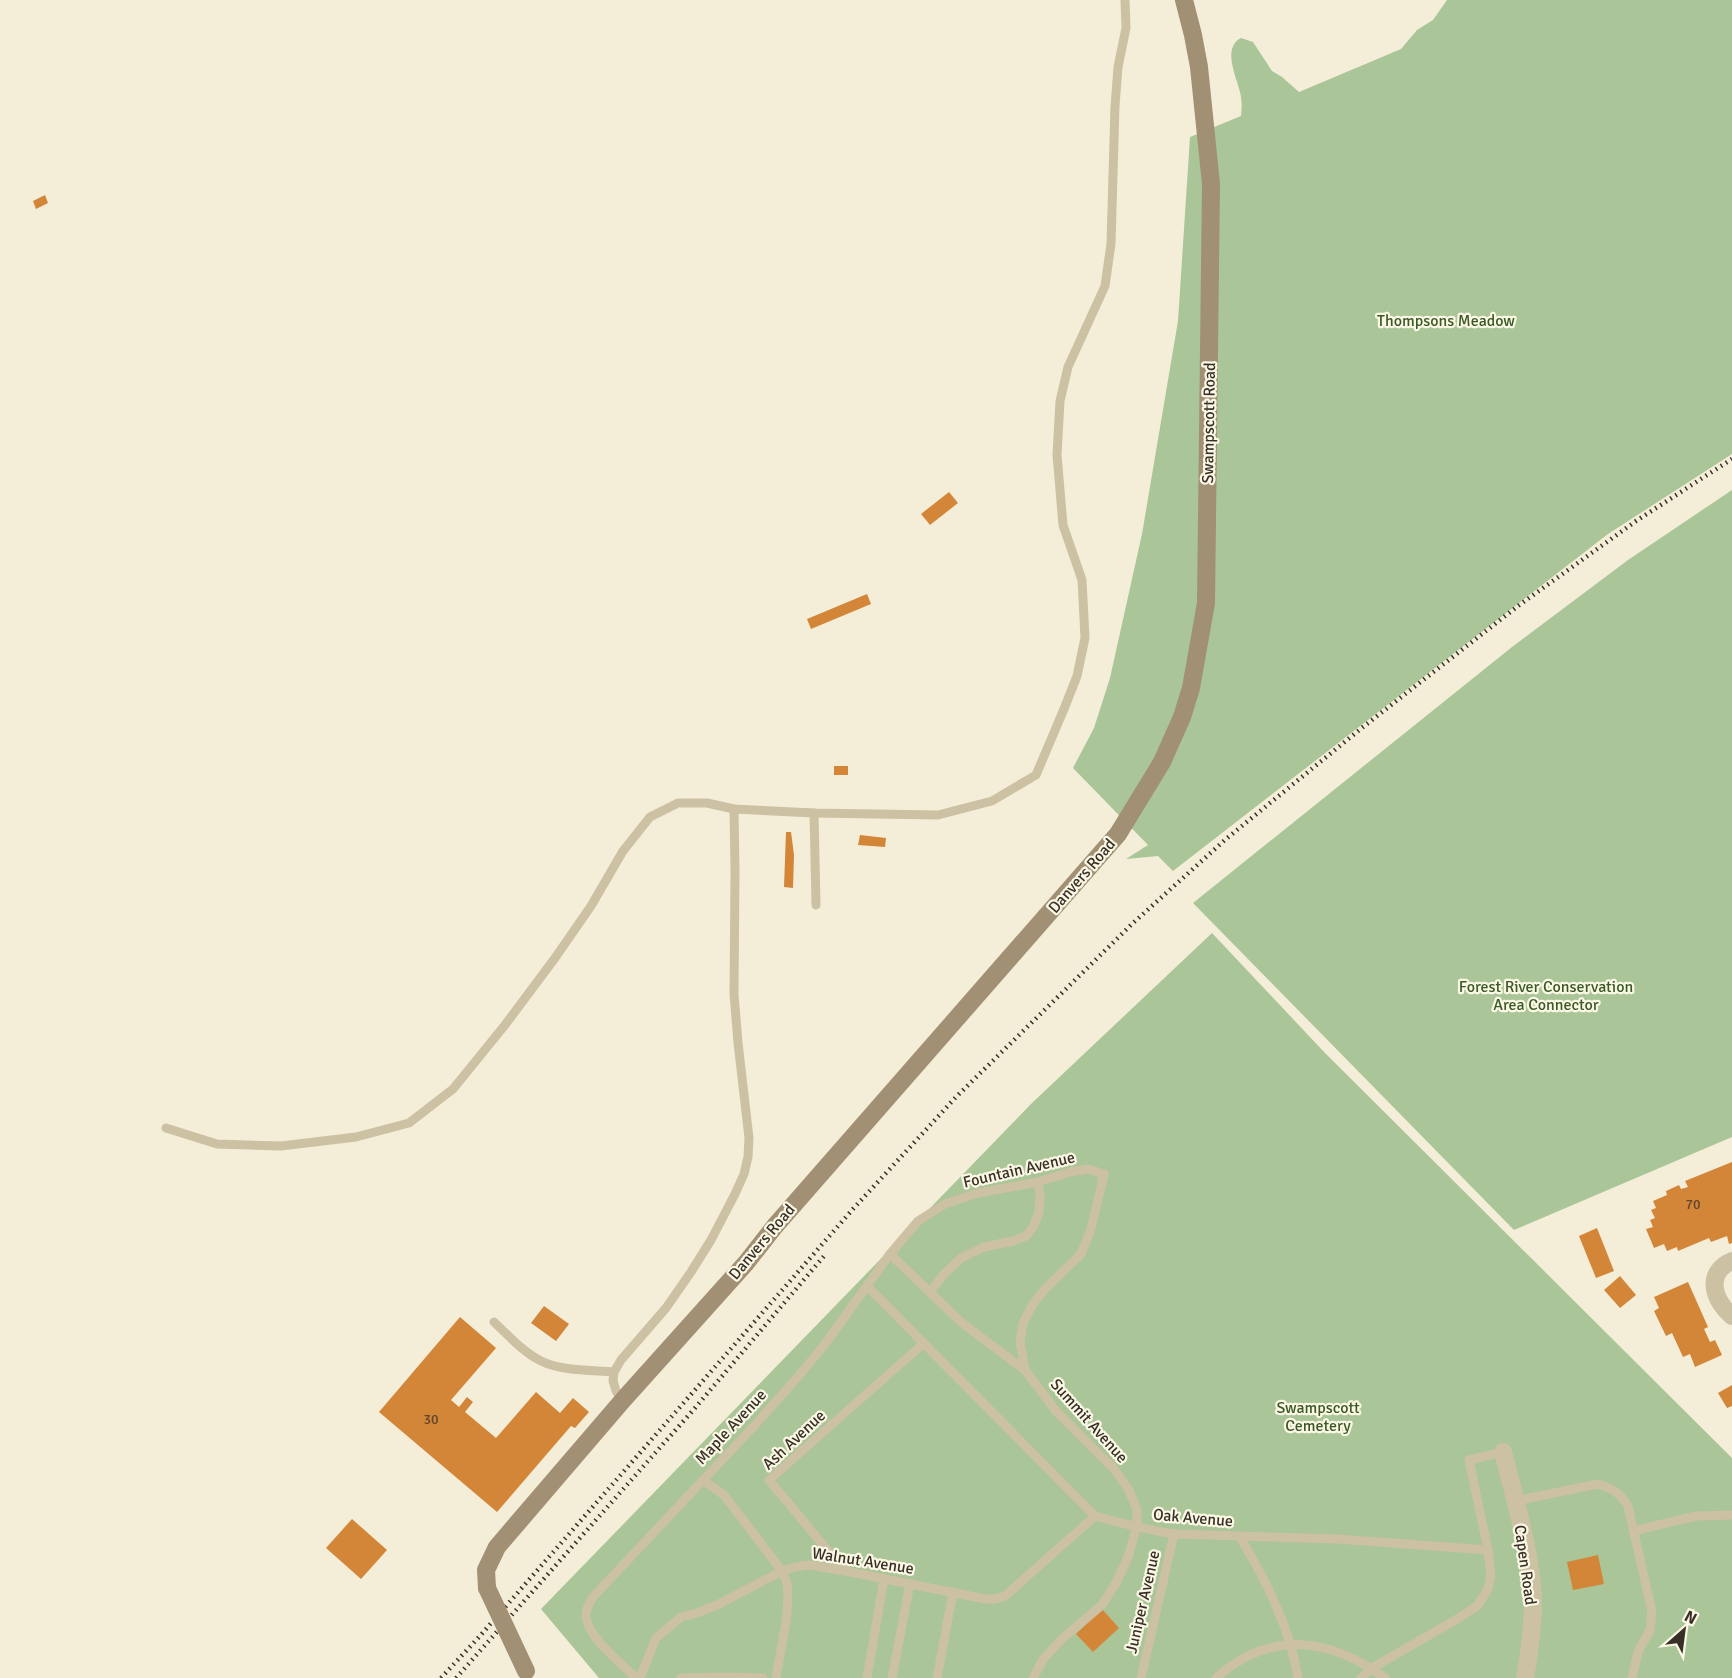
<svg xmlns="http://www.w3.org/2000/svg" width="1732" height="1678" font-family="Signika,sans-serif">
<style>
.green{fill:#aac597}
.building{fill:#d38538}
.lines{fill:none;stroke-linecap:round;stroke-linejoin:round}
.lane{stroke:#cdc1a3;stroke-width:9}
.street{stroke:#cdc1a3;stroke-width:18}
.secondary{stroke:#a19074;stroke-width:18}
.rail{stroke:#383026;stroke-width:4.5;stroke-dasharray:1.5 4.5;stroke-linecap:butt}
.secondary-bridge{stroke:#a19074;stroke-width:18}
.labels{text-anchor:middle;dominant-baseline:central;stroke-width:4.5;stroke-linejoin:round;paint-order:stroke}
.number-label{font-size:14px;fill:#5f452a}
.park-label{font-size:16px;fill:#3a5927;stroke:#fbf7e5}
.street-label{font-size:16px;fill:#383026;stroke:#fbf7e5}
</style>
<rect width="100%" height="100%" fill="#f4eed9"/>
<g class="green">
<path d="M1447 0H1732V454L1608 534 1173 871 1158 856 1126 859 1148 845 1073 768 1094 728 1110 678 1142 534 1178 321 1190 137 1241 116C1242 108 1242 100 1240 92 1236 76 1222 48 1241 38L1253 42 1272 71 1282 77 1299 92 1401 49 1417 30 1433 20Z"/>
<path d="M1732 490V1137L1514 1230 1193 903 1512 647 1628 560Z"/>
<path d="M1212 933 1325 1053 1732 1458V1678H599L541 1609 1032 1103Z"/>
</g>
<g class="building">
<path d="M45 195 48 203 36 209 33 201Z"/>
<path d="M949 492 958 503 930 525 921 514Z"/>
<path d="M867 594 871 604 811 629 807 619Z"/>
<rect x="834" y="766" width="14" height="9"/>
<path d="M786 832H791L794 855 793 888 784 887Z"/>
<path d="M860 835 886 838 885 847 858 845Z"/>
<path d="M1732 1162V1243L1729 1244 1727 1236 1711 1242 1709 1238 1678 1251 1677 1247 1667 1251 1664 1244 1654 1248 1646 1229 1653 1227 1650 1220 1655 1218 1651 1210 1656 1208 1653 1201 1667 1195 1666 1191 1679 1185 1681 1189 1688 1187 1685 1181Z"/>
<path d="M1597 1228 1614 1271 1596 1278 1579 1236Z"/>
<path d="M1620 1276 1636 1295 1620 1308 1604 1290Z"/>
<path d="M1688 1282 1708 1327 1704 1329 1710 1342 1715 1340 1722 1355 1695 1367 1690 1354 1683 1357 1672 1333 1666 1336 1654 1311 1659 1308 1654 1297Z"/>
<path d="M544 1306 569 1324 556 1341 531 1323Z"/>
<path d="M460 1317 496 1348 451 1400 459 1407 467 1397 473 1402 465 1412 496 1438 536 1392 560 1413 573 1398 589 1412 575 1428 571 1426 497 1512 379 1412Z"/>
<path d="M1732 1385V1406L1727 1408 1718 1393Z"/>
<path d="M352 1519 387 1550 361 1579 326 1548Z"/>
<path d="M1598 1555 1604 1584 1573 1590 1567 1562Z"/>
<path d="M1102 1609 1119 1628 1093 1652 1076 1634Z"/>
</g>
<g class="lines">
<g class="lane">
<path d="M814 813 816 905"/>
<path d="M166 1128 217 1144 281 1146 356 1137 409 1123 453 1089 505 1025 555 958 591 906 623 851 650 817 678 803H707L734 809 814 813 938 815 992 801 1036 775 1064 709 1077 676 1085 638 1082 580 1063 525 1057 455 1060 401 1068 367 1105 286 1111 244 1115 106 1118 67 1126 28 1125 0"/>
<path d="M890 1254 962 1323 1025 1370"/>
<path d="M867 1286 1095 1516C1121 1523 1147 1530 1174 1534L1337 1539 1488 1550 1469 1460 1503 1452"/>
<path d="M930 1292 944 1274 961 1258 984 1247 1013 1241 1026 1236 1033 1227 1039 1212 1040 1195 1038 1182"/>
<path d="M494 1322C508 1335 523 1352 541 1361 561 1371 591 1370 614 1372"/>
<path d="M623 1400 616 1391 613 1381 614 1372 621 1360 666 1308 691 1272 711 1240 735 1194 744 1174 748 1157 749 1138 738 1043 734 994 735 871 734 809"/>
<path d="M703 1480 724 1495 782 1571C784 1576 786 1579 787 1584 791 1609 780 1652 776 1678"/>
<path d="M1515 1501 1598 1484C1612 1488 1620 1493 1628 1506L1652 1612 1650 1630 1638 1652 1632 1678"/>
<path d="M1633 1531 1696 1516 1732 1515"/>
<path d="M1240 1537C1266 1581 1290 1627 1298 1678"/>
<path d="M845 1571 769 1480 924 1343"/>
<path d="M636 1678C621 1663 586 1636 586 1615 586 1608 589 1603 593 1597L754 1426 797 1378 825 1344 890 1254 918 1221 945 1204 978 1193 1038 1182 1070 1172 1088 1169 1104 1174 1091 1229 1081 1254 1045 1289 1033 1304 1023 1323 1020 1341 1025 1370 1056 1411 1115 1470 1129 1490 1137 1510V1526L1128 1557 1116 1583 1102 1605 1063 1638 1044 1658 1033 1678"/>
<path d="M640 1678 656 1638 681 1617 697 1613 719 1604 782 1571 795 1567 809 1565 845 1571 985 1599H995L1005 1596 1095 1516"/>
<path d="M681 1678 723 1677 763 1678"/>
<path d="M867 1678 884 1579"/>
<path d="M892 1678 910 1584"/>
<path d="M937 1678 953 1592"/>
<path d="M1141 1678 1174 1534"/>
<path d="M1216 1678C1270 1630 1329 1637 1385 1678"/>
<path d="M1361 1678 1372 1668 1459 1618 1478 1605 1488 1589 1491 1575 1488 1550"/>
</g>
<g class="street">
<path d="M1732 1261C1704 1273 1714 1301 1732 1316"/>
<path d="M1503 1452C1515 1499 1533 1560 1533 1608 1532 1632 1529 1655 1525 1678"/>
</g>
<path class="secondary" d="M487 1588 486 1570 497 1547 623 1400 746 1263 775 1226 1118 834 1162 762 1182 717 1191 688 1206 603 1211 184 1199 67 1193 35 1184 0"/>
<g class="rail">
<path d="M441 1678 479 1637 853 1209 956 1097 1132 924 1226 839 1363 727 1518 606 1636 521 1732 459"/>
<path d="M456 1678 695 1408 824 1256"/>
</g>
<path class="secondary-bridge" d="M487 1588 526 1671"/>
</g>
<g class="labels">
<g class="number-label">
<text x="1693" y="1204">70</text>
<text x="431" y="1419">30</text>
</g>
<g class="park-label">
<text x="1446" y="321">Thompsons Meadow</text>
<text x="1546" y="987">Forest River Conservation<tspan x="1546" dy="18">Area Connector</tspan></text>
<text x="1318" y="1408">Swampscott<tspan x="1318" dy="18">Cemetery</tspan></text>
</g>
<g class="street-label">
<text transform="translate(1209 423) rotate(-89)">Swampscott Road</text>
<text transform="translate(1082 876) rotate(-49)">Danvers Road</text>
<text transform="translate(1019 1170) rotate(-13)">Fountain Avenue</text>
<text transform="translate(762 1242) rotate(-50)">Danvers Road</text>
<text transform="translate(1089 1421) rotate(48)">Summit Avenue</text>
<text transform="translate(731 1427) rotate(-47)">Maple Avenue</text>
<text transform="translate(794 1440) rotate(-43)">Ash Avenue</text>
<text transform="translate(1193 1518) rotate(5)">Oak Avenue</text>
<text transform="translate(863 1561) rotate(9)">Walnut Avenue</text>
<text transform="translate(1525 1565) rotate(82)">Capen Road</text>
<text transform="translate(1143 1602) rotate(-77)">Juniper Avenue</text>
</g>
</g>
<g transform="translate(1684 1630) rotate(28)" stroke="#fbf7e5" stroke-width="4.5" paint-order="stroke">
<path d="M0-4.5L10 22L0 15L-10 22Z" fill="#383026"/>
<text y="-9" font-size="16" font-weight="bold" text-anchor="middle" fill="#383026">N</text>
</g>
</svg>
